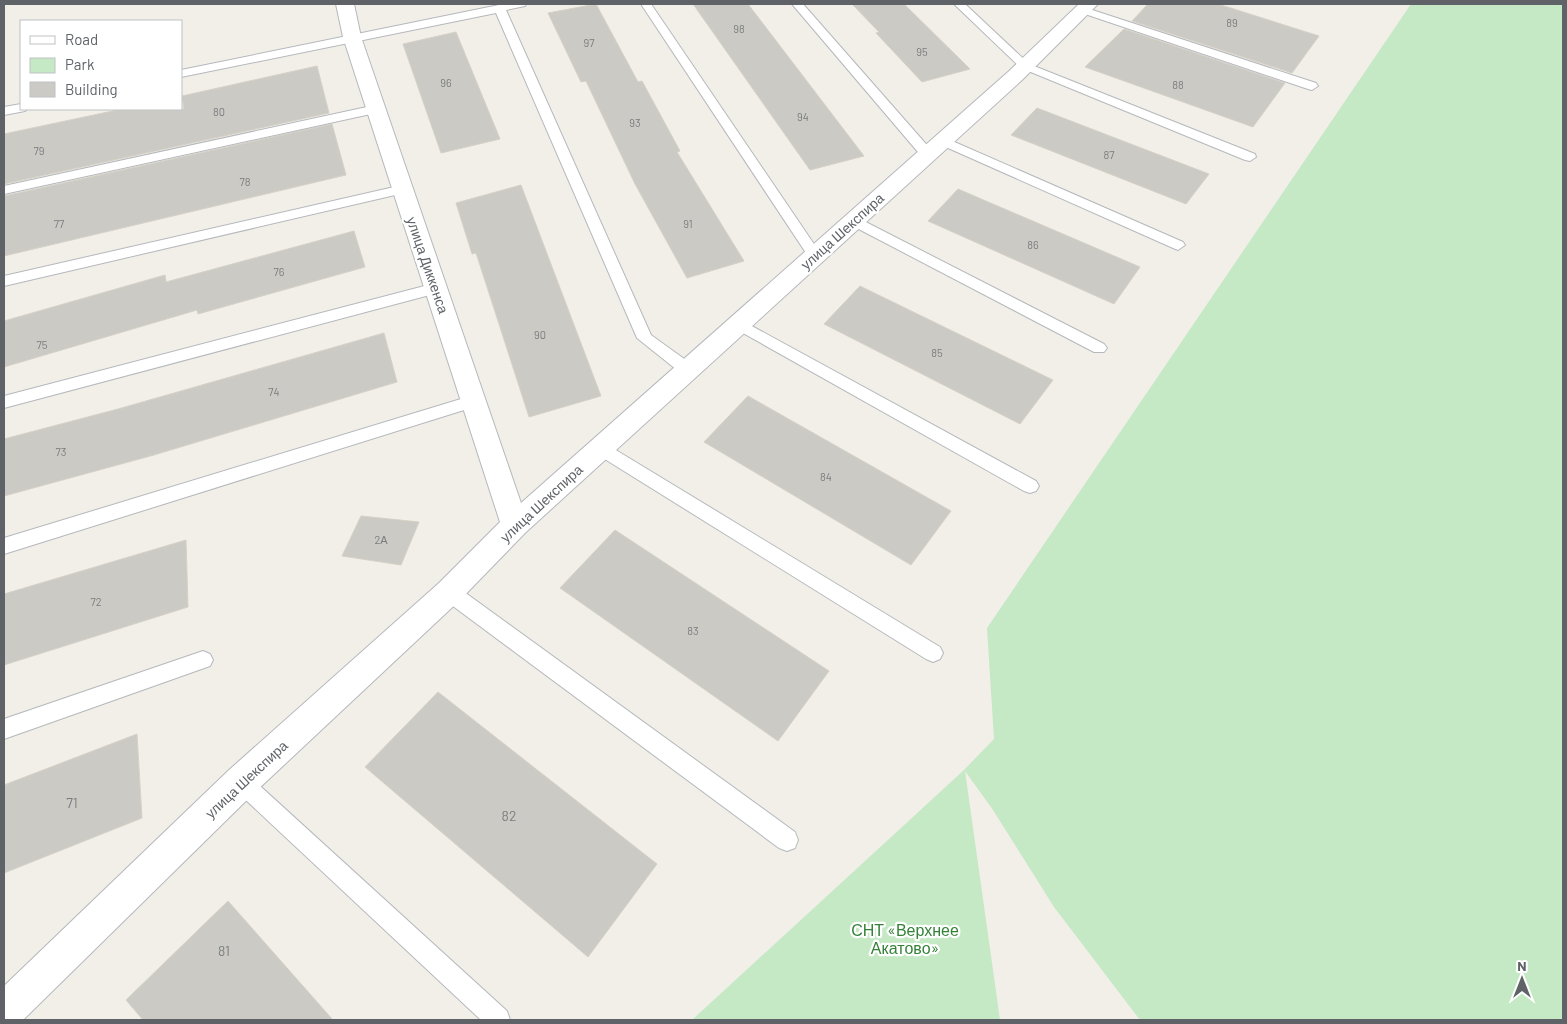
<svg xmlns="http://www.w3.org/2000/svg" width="1567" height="1024" font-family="Barlow,sans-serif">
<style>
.green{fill:#c5e8c5}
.building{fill:#cccac5;stroke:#d6d1c6}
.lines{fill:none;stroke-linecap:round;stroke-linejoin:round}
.service-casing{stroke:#b5b8bc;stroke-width:2}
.minor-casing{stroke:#b5b8bc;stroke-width:2}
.service{fill:#fff;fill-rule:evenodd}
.minor{fill:#fff;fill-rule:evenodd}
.labels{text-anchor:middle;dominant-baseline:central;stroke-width:4.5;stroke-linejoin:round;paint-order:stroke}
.number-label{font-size:11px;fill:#7a7d7f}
.street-label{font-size:14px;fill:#5f6368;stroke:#fff}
.near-number-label{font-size:14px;fill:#7a7d7f}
.near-park-label{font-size:16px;fill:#348238;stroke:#fff}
</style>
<rect width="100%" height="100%" fill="#f1efe8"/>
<path class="green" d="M1411 4H1563V1020H1140L1054 907 993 810 965 771 1000 1020H692L964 770 994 739 987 628Z"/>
<g class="building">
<path d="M596 4 638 82 642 81 680 151 677 152 744 261 687 278 635 184 586 81 581 82 548 13Z"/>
<path d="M693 4H748L864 156 810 170Z"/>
<path d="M852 4H904L970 69 922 82 876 33 879 32Z"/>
<path d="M1148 4H1218L1319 36 1292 73 1132 21Z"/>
<path d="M1124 29 1285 83 1253 127 1085 67Z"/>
<path d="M456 32 500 139 441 153 403 44Z"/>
<path d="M317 66 329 113 4 184V134L122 109H184L182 96Z"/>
<path d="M1037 108 1209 174 1186 204 1011 135Z"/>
<path d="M332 124 346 175 4 256V196Z"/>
<path d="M521 185 601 396 529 417 476 253 472 254 456 203Z"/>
<path d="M958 189 1140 267 1114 304 928 221Z"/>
<path d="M354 231 365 267 198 314 197 310 4 367V321L165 275 166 282Z"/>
<path d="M860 286 1053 380 1020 424 824 324Z"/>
<path d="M384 333 397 382 154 455 4 496V439L118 409Z"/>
<path d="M748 396 951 511 911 565 704 442Z"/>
<path d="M361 516 419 522 401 565 342 556Z"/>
<path d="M615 530 829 671 778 741 560 588Z"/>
<path d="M186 540 188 607 4 665V594Z"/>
<path d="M438 692 657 864 588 957 365 767Z"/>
<path d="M137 734 142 818 4 873V785Z"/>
<path d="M228 901 333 1020H143L126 1000Z"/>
</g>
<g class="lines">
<defs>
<g id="service">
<path d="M526 4 525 6 506 10 651 335 694 366 696 370 694 374H682L637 338 496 13 181 77V70L499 5Z"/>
<path d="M641 4H651L820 253 822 256 820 259H810Z"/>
<path d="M792 4H803L933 152 934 155 933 158H923Z"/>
<path d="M954 4H965L1029 64 1255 154 1256 157 1250 161 1245 160 1021 68Z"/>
<path d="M1083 7 1316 83 1318 86 1312 90 1308 89 1079 12 1078 10Z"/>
<path d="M21 104V109H27L25 111 4 115V107Z"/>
<path d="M376 105 380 106 382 109 380 112 4 194V186Z"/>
<path d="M943 137 1183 242 1185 245 1178 250 1173 248 939 144 937 141Z"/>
<path d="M403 185 408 186 410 189 408 192 4 286V276Z"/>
<path d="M854 216 1104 344 1107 348 1104 352H1094L849 224 847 221Z"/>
<path d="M436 283 441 284 443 288 441 292 4 408V396Z"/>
<path d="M739 319 1036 481 1039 486 1036 491 1030 493 1024 491 734 328 731 324 734 320Z"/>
<path d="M474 395 480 397 482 401 480 405 4 554V538Z"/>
<path d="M601 441 940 647 943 653 940 659 933 662 926 659 595 453 593 448 595 443Z"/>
<path d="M449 584 456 586 795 832 798 840 795 848 787 851 779 848 442 598 440 592 442 586Z"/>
<path d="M203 651 210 654 213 660 210 666 4 739V719Z"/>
<path d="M241 771 248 775 507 1011 510 1020H481L234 789 230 782 234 775Z"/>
</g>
<path id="minor" d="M336 4H354L361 37 521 503 1008 72 1079 4H1098L1022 80 525 533 459 601 253 794 23 1020H4V986L229 770 439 583 500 522 343 37Z"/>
</defs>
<use href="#service" class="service-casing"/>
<use href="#minor" class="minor-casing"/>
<use href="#service" class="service"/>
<use href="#minor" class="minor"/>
</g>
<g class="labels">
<g class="number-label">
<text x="1232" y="22">89</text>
<text x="739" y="28">98</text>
<text x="589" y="42">97</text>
<text x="922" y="51">95</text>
<text x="446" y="82">96</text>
<text x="1178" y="84">88</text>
<text x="219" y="111">80</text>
<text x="803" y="116">94</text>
<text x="635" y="122">93</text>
<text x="39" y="150">79</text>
<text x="1109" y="154">87</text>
<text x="245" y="181">78</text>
<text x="59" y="223">77</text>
<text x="688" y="223">91</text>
<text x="1033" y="244">86</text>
<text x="279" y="271">76</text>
<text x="540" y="334">90</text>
<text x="42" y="344">75</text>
<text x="937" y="352">85</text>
<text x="274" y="391">74</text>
<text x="61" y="451">73</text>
<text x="826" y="476">84</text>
<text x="381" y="539">2А</text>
<text x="96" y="601">72</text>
<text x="693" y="630">83</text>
</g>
<g class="street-label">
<text transform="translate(842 231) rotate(-42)">улица Шекспира</text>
<text transform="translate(428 265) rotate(71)">улица Диккенса</text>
<text transform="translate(541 503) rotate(-43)">улица Шекспира</text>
<text transform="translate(246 779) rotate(-43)">улица Шекспира</text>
</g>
<g class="near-number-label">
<text x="72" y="802">71</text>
<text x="509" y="815">82</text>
<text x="224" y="950">81</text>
</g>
<g class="near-park-label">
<text x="905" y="929">СНТ «Верхнее<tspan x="905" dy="18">Акатово»</tspan></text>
</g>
</g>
<rect width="1567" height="1024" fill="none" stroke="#5f6368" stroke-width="10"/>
<rect x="20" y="20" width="162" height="90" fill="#ffffff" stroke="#bfc1c3"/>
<rect x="30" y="36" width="25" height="8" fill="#ffffff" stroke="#bfc1c3"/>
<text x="65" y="45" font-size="15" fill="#5f6368">Road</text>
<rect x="30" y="58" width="25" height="15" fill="#c5e8c5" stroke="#bfc1c3"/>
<text x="65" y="70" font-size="15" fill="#5f6368">Park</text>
<rect x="30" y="82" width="25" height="15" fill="#cccac5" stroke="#bfc1c3"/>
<text x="65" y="95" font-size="15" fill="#5f6368">Building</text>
<g transform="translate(1522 979)" stroke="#ffffff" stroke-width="4" paint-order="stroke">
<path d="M0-4L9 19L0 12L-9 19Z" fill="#5f6368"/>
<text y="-8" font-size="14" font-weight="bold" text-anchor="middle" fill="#5f6368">N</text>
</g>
</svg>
